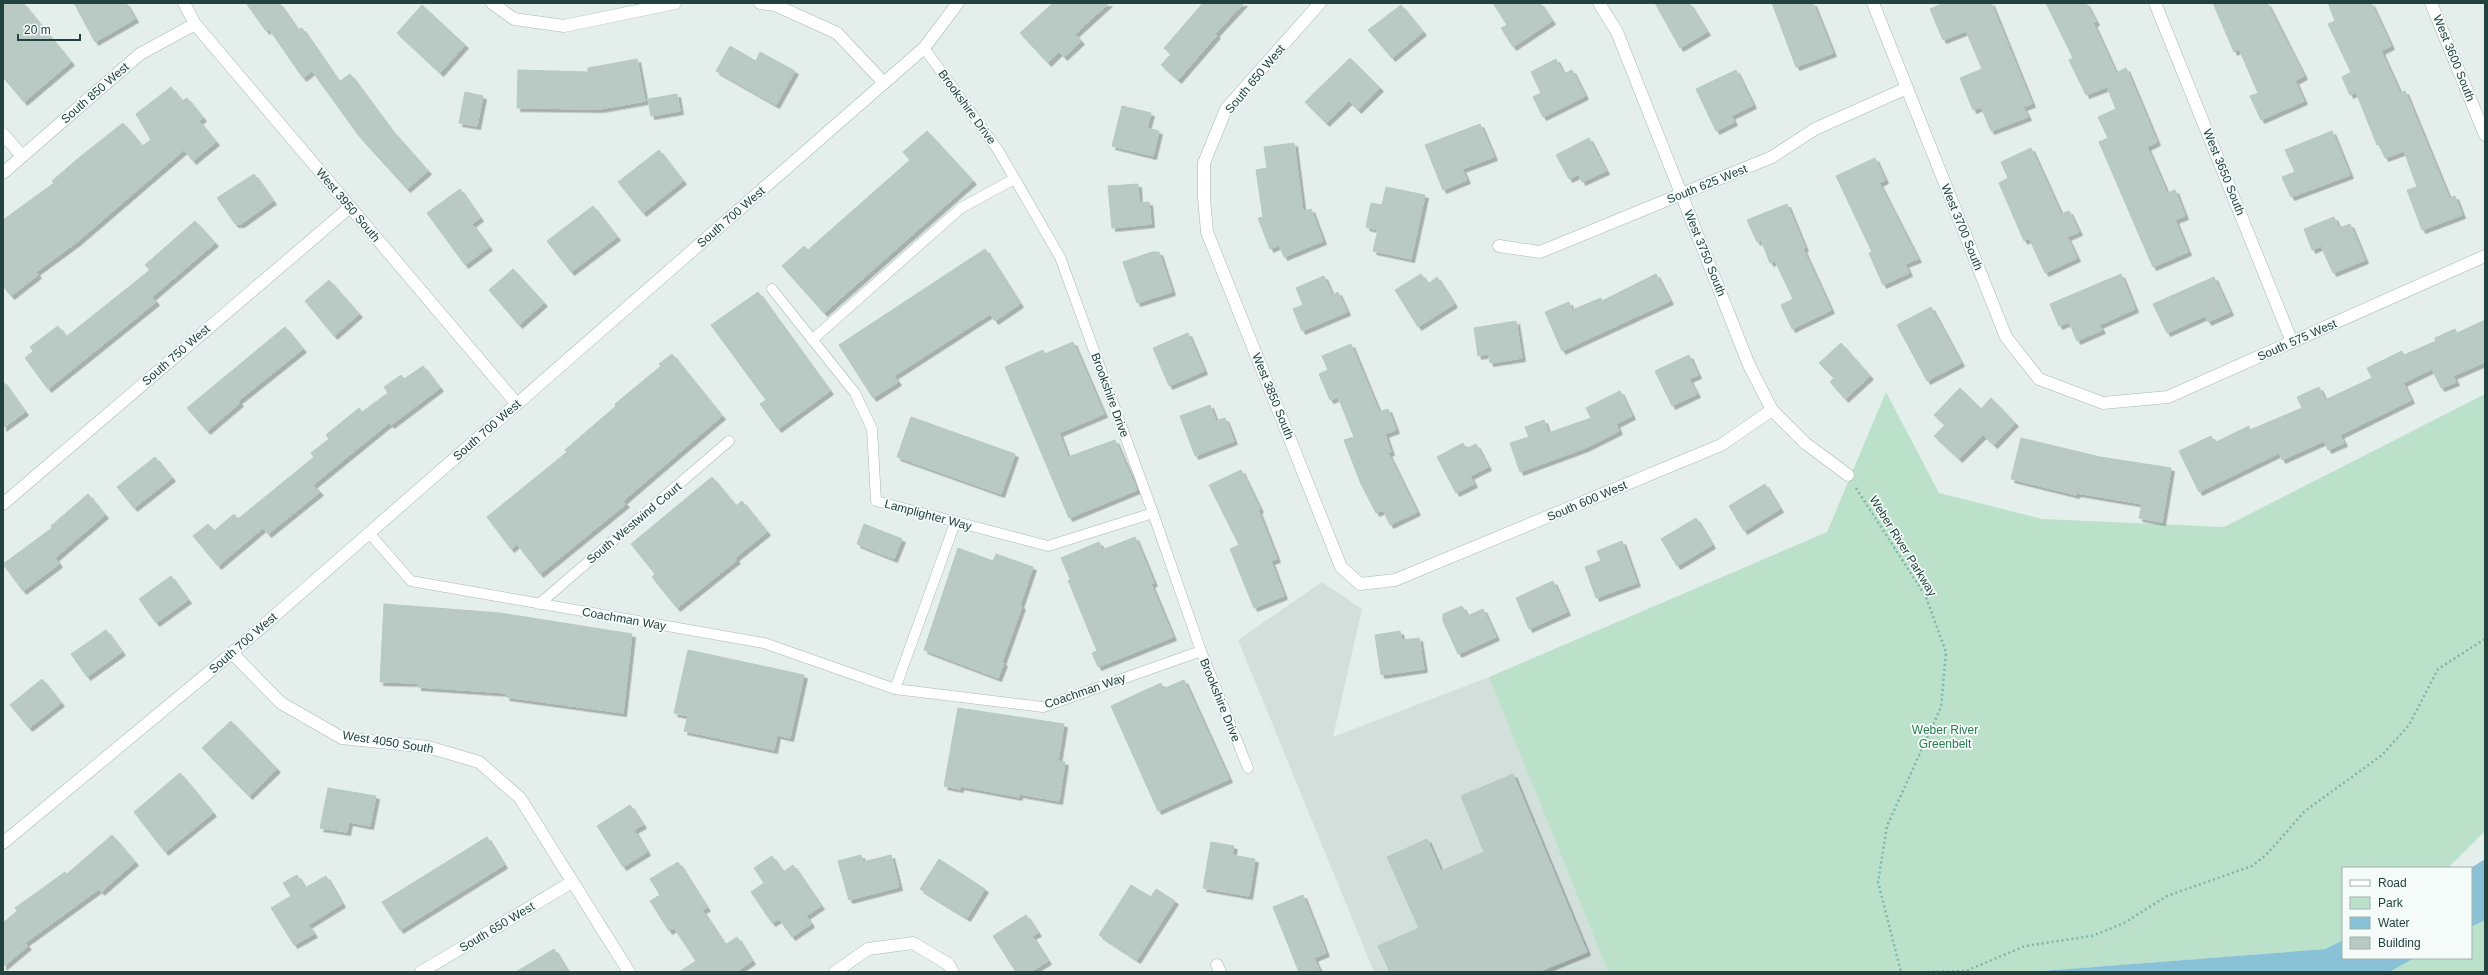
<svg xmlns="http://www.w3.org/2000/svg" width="2488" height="975" font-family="Arial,sans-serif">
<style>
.built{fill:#d2dfda}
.green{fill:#bce1ca}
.water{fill:#89c2d7}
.building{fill:#b9cac5;stroke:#b6c9c3;filter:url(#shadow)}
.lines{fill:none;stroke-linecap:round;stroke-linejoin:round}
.lane-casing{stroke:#a6b8b3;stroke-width:11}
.street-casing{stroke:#a6b8b3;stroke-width:13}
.secondary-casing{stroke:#a2bbb5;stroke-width:13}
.path{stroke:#82b4aa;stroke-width:2.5;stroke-dasharray:2 3;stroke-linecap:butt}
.lane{stroke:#fff;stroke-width:10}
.street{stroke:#fff;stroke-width:12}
.secondary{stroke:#fff;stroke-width:12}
.labels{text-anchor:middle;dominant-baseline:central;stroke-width:3.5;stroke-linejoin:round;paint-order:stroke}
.street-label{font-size:12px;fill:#22423d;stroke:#f5fbf9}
.park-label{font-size:12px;fill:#297c52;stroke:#f5fbf9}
</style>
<defs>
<filter id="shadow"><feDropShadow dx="3.5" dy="3.5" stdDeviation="0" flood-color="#0004"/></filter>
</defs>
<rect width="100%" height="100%" fill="#e4efeb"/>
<path class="built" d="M1322 582 1362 609 1333 737 1489 677 1608 972H1374L1238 640Z"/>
<g class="green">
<path d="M1886 392 1939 493 2042 519 2224 527 2485 394V831L2448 868H2343V940L2325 949 2030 972H1608L1489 677 1827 532Z"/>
<path d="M2485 920V972H2389L2415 958H2471V927Z"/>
</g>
<g class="water">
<path d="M2485 859V920L2471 927V868Z"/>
<path d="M2343 940V958H2415L2389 972H2030L2325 949Z"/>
</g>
<g class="building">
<path d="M3 3H23L71 62 24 102 3 77Z"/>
<path d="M74 3H126L135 19 95 42Z"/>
<path d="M246 3H279L298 30 302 28 339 82 350 74 390 128 428 171 407 189 359 136 312 71 303 78 269 29 266 31Z"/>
<path d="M1053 3H1109L1075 34 1081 41 1064 57 1059 52 1048 63 1020 33Z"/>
<path d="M1203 3H1244L1215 34 1217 35 1178 80 1161 65 1171 54 1164 48Z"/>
<path d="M1493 3H1540L1552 21 1513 47 1501 28 1507 25Z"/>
<path d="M1655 3H1689L1707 32 1680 48Z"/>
<path d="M1772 3H1813L1833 53 1796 67Z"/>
<path d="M1944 3H1991L2032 104 2023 107 2028 117 1991 131 1981 107 1973 110 1960 78 1982 69 1966 31 1943 40 1930 9Z"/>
<path d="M2046 3H2086L2096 22 2093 23 2116 73 2126 68 2157 142 2147 147 2167 193 2175 190 2185 216 2175 220 2188 252 2153 267 2099 142 2108 138 2098 117 2116 109 2107 87 2086 95 2069 60 2073 58Z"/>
<path d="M2213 3H2267L2304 76 2295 81 2304 101 2261 120 2250 96 2258 93 2239 49 2234 52Z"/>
<path d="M2328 3H2371L2391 46 2381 51 2400 93 2405 91 2449 198 2455 196 2462 215 2422 230 2407 190 2417 187 2404 151 2385 158 2379 144 2377 145 2356 92 2350 95 2342 77 2351 72 2328 24 2335 21Z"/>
<path d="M422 5 465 45 440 73 397 33Z"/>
<path d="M1401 5 1423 32 1392 58 1368 30Z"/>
<path d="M730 46 756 61 760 52 795 71 776 105 716 71Z"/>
<path d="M1350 58 1380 88 1358 110 1349 101 1326 123 1305 102Z"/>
<path d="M637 59 645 101 600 109 517 108 518 70 588 72V68Z"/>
<path d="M1556 59 1564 74 1572 70 1585 96 1543 117 1533 97 1541 93 1531 72Z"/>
<path d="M1736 70 1753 105 1731 116 1734 122 1716 131 1696 89Z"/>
<path d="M171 87 182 101 187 98 203 118 199 121 216 142 193 161 184 150 77 242 36 272 38 275 11 296 3 286V220L54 183 52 181 81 156 123 123 142 146 151 140 136 114Z"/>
<path d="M465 92 483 96 477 126 459 123Z"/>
<path d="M677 94 680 111 651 116 648 99Z"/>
<path d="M1122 106 1151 113 1147 128 1159 131 1153 156 1112 146Z"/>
<path d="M1480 124 1494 157 1462 169 1467 180 1443 190 1425 145Z"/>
<path d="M927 131 973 181 824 313 782 266 804 246 808 250 910 160 903 152Z"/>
<path d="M2332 131 2350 175 2291 197 2282 177 2295 172 2285 150Z"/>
<path d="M1589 138 1606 171 1582 182 1579 174 1569 179 1556 155Z"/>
<path d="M1294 143 1303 212 1311 209 1323 241 1284 257 1279 245 1270 249 1258 218 1263 217 1256 170 1267 168 1264 147Z"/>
<path d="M2031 148 2061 214 2069 211 2079 232 2067 237 2077 258 2045 273 2029 238 2024 241 1999 183 2008 178 2001 162Z"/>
<path d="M659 150 683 181 643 213 618 182Z"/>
<path d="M1875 158 1885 180 1879 183 1918 259 1905 264 1909 273 1883 285 1869 253 1872 252 1836 176Z"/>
<path d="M254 174 273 201 241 224H235L217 198Z"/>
<path d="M1138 184 1139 203 1149 202 1151 224 1112 228 1108 186Z"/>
<path d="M1386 187 1425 195 1411 259 1373 251 1378 230 1366 227 1371 203 1382 205Z"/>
<path d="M460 189 480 218 472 224 489 247 465 265 427 213Z"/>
<path d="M1787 204 1805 248 1803 249 1831 310 1792 329 1781 305 1793 299 1775 261 1770 263 1761 240 1757 242 1747 220Z"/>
<path d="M593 206 617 237 571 272 547 241Z"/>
<path d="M2334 217 2339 228 2350 224 2365 260 2333 273 2321 246 2312 250 2304 229Z"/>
<path d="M195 221 215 243 152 297 156 302 48 389 25 358 33 351 30 347 58 326 66 337 150 270 145 265Z"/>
<path d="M985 249 1020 304 995 321 990 314 894 376 898 382 873 398 839 345Z"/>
<path d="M1152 252H1159L1172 292 1137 303 1123 262Z"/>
<path d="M513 269 544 303 519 325 489 290Z"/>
<path d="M1421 274 1428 284 1437 277 1454 304 1418 327 1395 290Z"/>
<path d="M1656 274 1670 301 1562 351 1545 312 1569 302 1572 310 1601 298 1602 301Z"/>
<path d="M2121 274 2135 309 2099 325 2102 330 2077 341 2069 322 2059 326 2050 304Z"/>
<path d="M1324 276 1332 295 1338 292 1347 312 1302 331 1293 309 1303 305 1296 288Z"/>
<path d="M2214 277 2230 312 2208 322 2205 316 2167 333 2153 304Z"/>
<path d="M329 280 359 314 334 336 305 301Z"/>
<path d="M758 292 830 391 778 429 760 404 766 400 711 325Z"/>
<path d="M1931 307 1961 363 1927 381 1897 325Z"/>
<path d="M2485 320V362L2453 376 2456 382 2441 388 2432 369 2403 383 2411 400 2340 435 2344 443 2328 450 2324 441 2282 460 2279 453 2199 492 2179 451 2211 436 2214 443 2249 426 2250 430 2302 408 2297 397 2319 387 2325 400 2372 378 2367 368 2402 351 2404 355 2436 341 2435 338 2455 329 2457 333Z"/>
<path d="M1516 321 1522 358 1490 363 1488 354 1478 356 1474 328Z"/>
<path d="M285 327 303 349 238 401 240 403 207 431 187 408Z"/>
<path d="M1188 333 1204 371 1169 386 1153 348Z"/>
<path d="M1073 342 1104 414 1059 433 1068 457 1115 440 1137 490 1069 518 1005 367 1043 350 1045 354Z"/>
<path d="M1841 343 1870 376 1845 399 1830 382 1834 378 1819 363Z"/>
<path d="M1351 344 1379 412 1388 409 1396 430 1385 434 1391 452 1388 453 1417 512 1390 525 1383 510 1376 513 1361 484 1344 440 1354 437 1338 397 1330 400 1319 374 1328 370 1322 356Z"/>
<path d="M672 354 722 416 623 501 626 504 540 574 517 544 511 549 487 517 567 452 565 450 616 406 615 404 661 366 659 364Z"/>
<path d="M1689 355 1698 375 1689 379 1697 394 1672 406 1655 371Z"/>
<path d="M423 366 440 388 391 425 389 423 313 485 320 492 268 534 263 528 218 566 193 536 208 524 214 531 234 514 238 519 314 457 311 453 329 439 326 435 359 408 362 412 388 393 384 387 401 375 404 379Z"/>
<path d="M3 381 25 412 3 428Z"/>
<path d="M1960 388 1981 409 1991 398 2015 423 1994 445 1983 435 1959 459 1934 436 1945 425 1934 415Z"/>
<path d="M1620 391 1632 416 1616 424 1619 431 1585 448 1520 472 1510 443 1529 437 1525 427 1544 420 1548 433 1591 418 1586 408Z"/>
<path d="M1210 405 1216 421 1225 418 1234 441 1195 456 1180 416Z"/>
<path d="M911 417 1015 454 1001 494 897 457Z"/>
<path d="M2021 438 2100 457 2171 468 2162 522 2139 518 2142 504 2077 493 2076 495 2011 479Z"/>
<path d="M1463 443 1466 449 1476 444 1488 467 1470 476 1474 484 1456 493 1437 457Z"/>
<path d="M155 457 172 478 134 508 117 487Z"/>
<path d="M1241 470 1260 509 1258 510 1277 559 1271 561 1284 596 1254 608 1230 549 1239 545 1209 485Z"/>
<path d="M712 477 736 506 742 501 767 532 735 558 737 560 677 608 652 577 655 574 631 544Z"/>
<path d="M1765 484 1780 509 1744 531 1729 506Z"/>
<path d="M88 494 105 515 55 558 59 564 23 591 3 564 52 528 51 526Z"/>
<path d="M1696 518 1712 545 1677 566 1661 539Z"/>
<path d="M864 524 902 539 894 559 857 544Z"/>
<path d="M1135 537 1154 583 1151 584 1173 637 1098 667 1092 653 1097 651 1068 580 1071 581 1061 558 1099 542 1102 550Z"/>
<path d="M1622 541 1637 583 1596 598 1585 567 1601 561 1597 551Z"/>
<path d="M958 548 993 561 996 554 1033 567 1020 605 1022 606 1002 662 1004 663 998 678 924 650Z"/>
<path d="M171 576 188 600 156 623 139 599Z"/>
<path d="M1553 581 1567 612 1529 629 1516 598Z"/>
<path d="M384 604 500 613 632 634 623 713 506 697 507 693 418 687V683L380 682Z"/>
<path d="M1462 606 1467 616 1483 609 1496 637 1458 654 1443 621V614Z"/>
<path d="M106 630 122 652 87 677 71 654Z"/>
<path d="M1400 631 1402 640 1419 638 1424 669 1381 675 1375 635Z"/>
<path d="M688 650 804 675 790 738 777 735 774 750 684 731 688 716 674 713Z"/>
<path d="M42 679 61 703 29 728 10 705Z"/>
<path d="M1184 680 1229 779 1158 811 1111 706 1161 683 1163 689Z"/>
<path d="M958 708 1064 724 1058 761 1065 762 1059 801 1019 794V797L960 786V789L944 786Z"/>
<path d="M231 721 277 769 249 796 202 748Z"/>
<path d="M180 773 213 813 165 852 134 812Z"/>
<path d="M1513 774 1587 952 1538 972H1390L1378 946 1419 928 1387 857 1427 839 1441 871 1484 852 1461 796Z"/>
<path d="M328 788 376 796 370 826 349 822 347 832 320 828Z"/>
<path d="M630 805 643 825 634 830 647 852 623 867 597 826Z"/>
<path d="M112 835 135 862 101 892 99 889 25 943 28 946 3 967V923L17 911 15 908 65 872 67 874Z"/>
<path d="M487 837 504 865 400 930 382 902Z"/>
<path d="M1211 842 1234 846 1232 855 1255 859 1249 896 1203 888Z"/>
<path d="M861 855 863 862 891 855 899 887 849 900 838 861Z"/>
<path d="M772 856 783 872 793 865 821 906 806 916 811 924 792 937 779 919 772 923 751 892 764 883 754 868Z"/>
<path d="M939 859 985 889 967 918 920 889Z"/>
<path d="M678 862 707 908 702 910 725 945 737 937 752 961 736 972H679L696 961 674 928 669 931 650 901 660 895 650 879Z"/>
<path d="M297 875 305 888 326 876 342 904 308 925 314 934 294 945 271 908 291 896 283 883Z"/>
<path d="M1131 885 1151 897 1156 889 1175 901 1137 960 1099 935Z"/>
<path d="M1303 895 1326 953 1314 958 1320 972H1299L1273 907Z"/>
<path d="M1026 915 1038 933 1032 936 1048 961 1030 972H1016L993 936Z"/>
<path d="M554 949 568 972H516Z"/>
</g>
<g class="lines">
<defs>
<g id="lane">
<path d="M924 48 998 150 1060 257 1153 513 1201 651 1248 768"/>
<path d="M772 289 855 393 872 429 876 501 1048 546 1153 513"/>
<path d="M812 340 961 208 1014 179"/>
<path d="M369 533 411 581 764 643 895 689 1043 707 1201 651"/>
<path d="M539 604 729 441"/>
<path d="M895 689 955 523"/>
</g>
<g id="street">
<path d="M184 3 195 24 517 404"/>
<path d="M492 3 514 19 564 26 675 3"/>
<path d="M760 3 775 5 837 33 884 83"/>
<path d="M1320 3 1226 109 1204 163V198L1207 232 1341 567 1360 584 1395 580 1721 445 1772 410"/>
<path d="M1599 3 1617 32 1749 365 1772 410 1805 443 1848 475"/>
<path d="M1873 3 2006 337 2039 379 2103 403 2168 397 2485 256"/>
<path d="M2155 3 2292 342"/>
<path d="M2431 3 2485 135"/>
<path d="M3 134 22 156"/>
<path d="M3 173 140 54 195 24"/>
<path d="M1499 246 1540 252 1772 157 1815 129 1907 88"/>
<path d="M3 504 350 207"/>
<path d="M232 653 281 703 342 738 428 747 479 762 520 798 629 972"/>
<path d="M1217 965 1220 972"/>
<path d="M421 972 572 882"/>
<path d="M835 972 868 949 913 943 948 964 953 972"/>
</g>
<path id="secondary" d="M3 843 232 653 924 48 958 3"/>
</defs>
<use href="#lane" class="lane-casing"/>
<use href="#street" class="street-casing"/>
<use href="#secondary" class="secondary-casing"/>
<g class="path">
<path d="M1856 488 1926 597 1946 652 1941 707 1887 826 1878 882 1901 972"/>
<path d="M1927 972 1966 971 2025 946 2092 936 2124 923 2167 896 2252 866 2267 854 2305 811 2382 755 2409 725 2438 669 2485 639"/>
</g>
<use href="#lane" class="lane"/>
<use href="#street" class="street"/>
<use href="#secondary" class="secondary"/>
</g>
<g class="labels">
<g class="street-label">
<text transform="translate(2454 58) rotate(68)">West 3600 South</text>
<text transform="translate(1255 79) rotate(-50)">South 650 West</text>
<text transform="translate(95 93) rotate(-41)">South 850 West</text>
<text transform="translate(967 107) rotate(54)">Brookshire Drive</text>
<text transform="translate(2224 172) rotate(68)">West 3650 South</text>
<text transform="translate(1707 184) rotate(-22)">South 625 West</text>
<text transform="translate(348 205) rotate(50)">West 3950 South</text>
<text transform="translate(731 217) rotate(-41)">South 700 West</text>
<text transform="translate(1962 227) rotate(68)">West 3700 South</text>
<text transform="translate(1705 253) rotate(68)">West 3750 South</text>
<text transform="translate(2297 340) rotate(-24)">South 575 West</text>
<text transform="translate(176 355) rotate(-41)">South 750 West</text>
<text transform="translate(1110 395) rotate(70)">Brookshire Drive</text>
<text transform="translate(1273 396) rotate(68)">West 3850 South</text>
<text transform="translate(487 430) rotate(-41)">South 700 West</text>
<text transform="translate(1587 501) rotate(-23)">South 600 West</text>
<text transform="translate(928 515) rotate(15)">Lamplighter Way</text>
<text transform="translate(634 523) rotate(-40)">South Westwind Court</text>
<text transform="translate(1903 546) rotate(58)">Weber River Parkway</text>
<text transform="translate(624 619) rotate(10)">Coachman Way</text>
<text transform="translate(243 643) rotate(-41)">South 700 West</text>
<text transform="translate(1085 691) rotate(-19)">Coachman Way</text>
<text transform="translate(1220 700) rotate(68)">Brookshire Drive</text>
<text transform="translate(388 742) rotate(9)">West 4050 South</text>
<text transform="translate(497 927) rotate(-31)">South 650 West</text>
</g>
<g class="park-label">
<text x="1945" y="730">Weber River<tspan x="1945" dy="14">Greenbelt</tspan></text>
</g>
</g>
<rect width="2488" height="975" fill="none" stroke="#22423d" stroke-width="8"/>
<rect x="2342" y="867" width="130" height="92" fill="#f5fbf9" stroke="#a1b1ae"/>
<rect x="2350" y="880" width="20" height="6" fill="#ffffff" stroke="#a1b1ae"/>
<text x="2378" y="887" font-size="12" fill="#22423d">Road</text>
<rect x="2350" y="897" width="20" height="12" fill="#bce1ca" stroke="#a1b1ae"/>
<text x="2378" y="907" font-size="12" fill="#22423d">Park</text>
<rect x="2350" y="917" width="20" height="12" fill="#89c2d7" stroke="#a1b1ae"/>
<text x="2378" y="927" font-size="12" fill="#22423d">Water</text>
<rect x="2350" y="937" width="20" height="12" fill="#b9cac5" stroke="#a1b1ae"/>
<text x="2378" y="947" font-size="12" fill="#22423d">Building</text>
<path d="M18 34v6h62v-6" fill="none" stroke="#22423d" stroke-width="2"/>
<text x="24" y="34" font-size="12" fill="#22423d" stroke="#f5fbf9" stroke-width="3" paint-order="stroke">20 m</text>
</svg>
